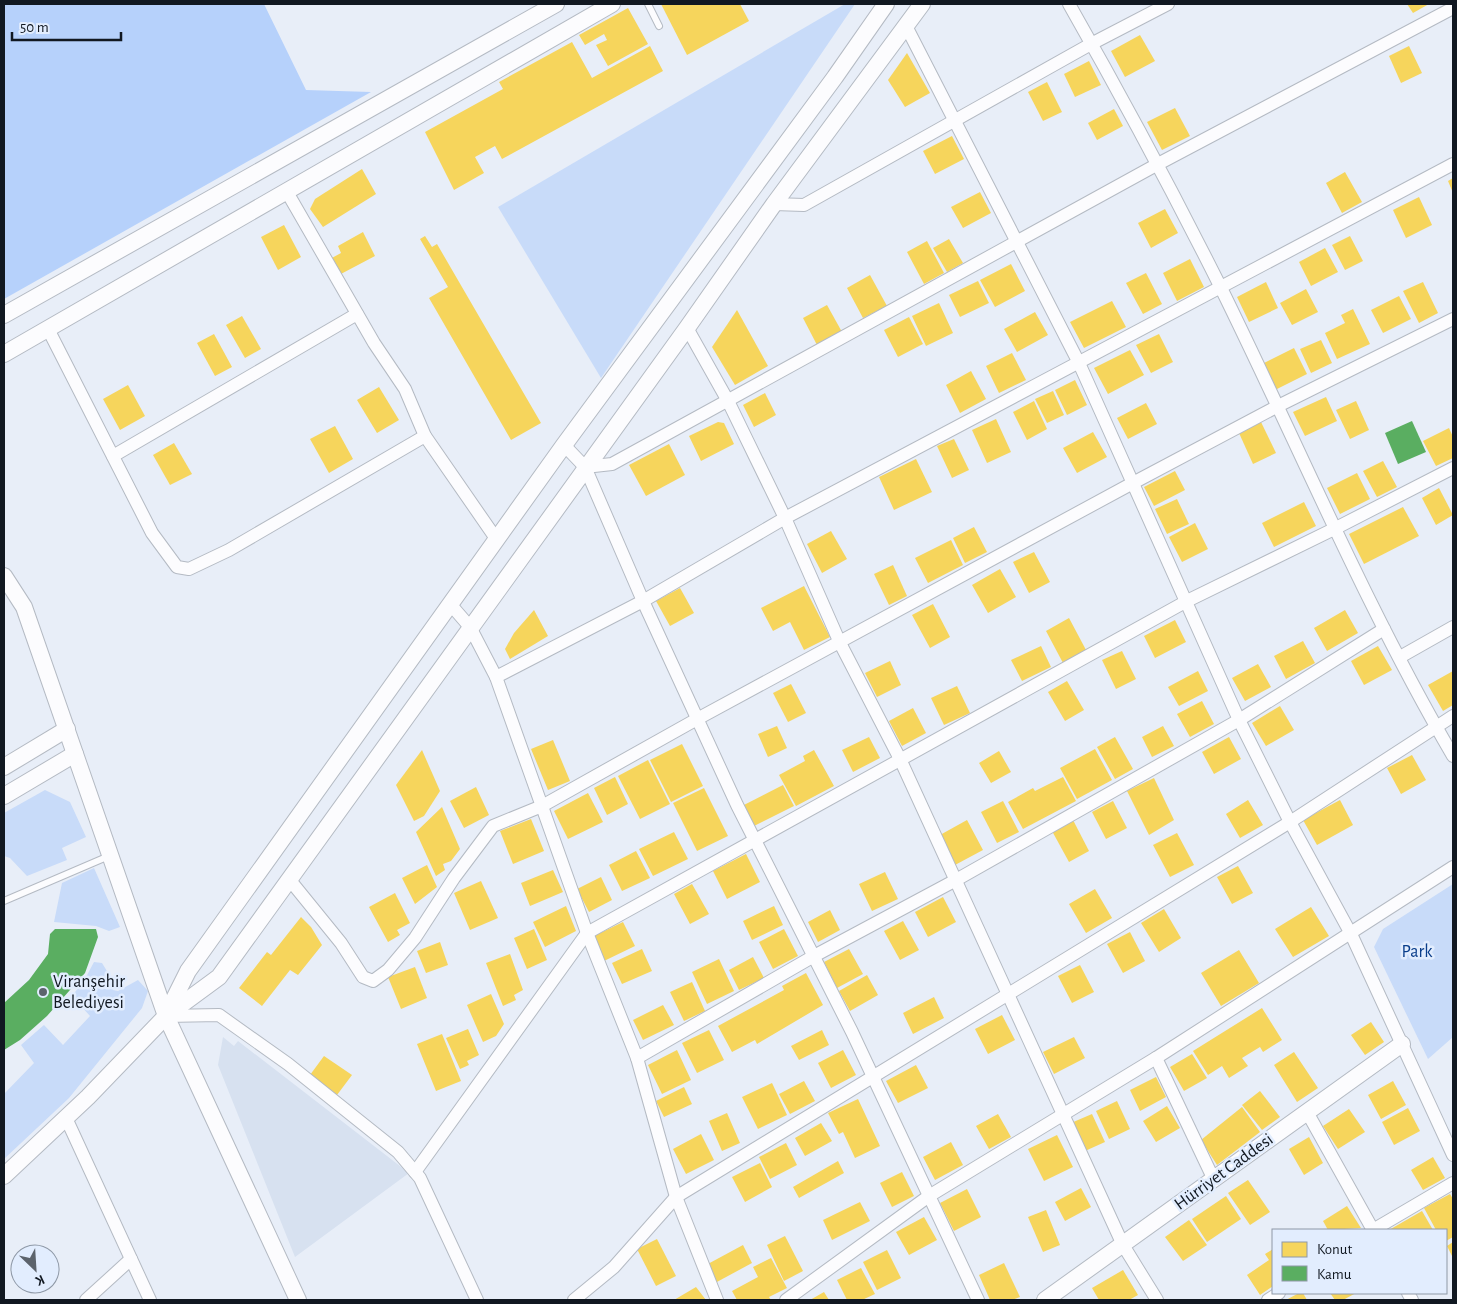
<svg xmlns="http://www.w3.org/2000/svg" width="1457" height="1304" font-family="'Alegreya Sans',sans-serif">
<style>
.built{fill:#d7e1f0}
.green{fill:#c8dbf9}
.forest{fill:#b6d1fb}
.homes{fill:#f6d55c}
.public{fill:#5aae61}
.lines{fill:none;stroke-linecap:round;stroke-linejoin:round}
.service-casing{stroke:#b4bac3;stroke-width:8}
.minor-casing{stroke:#b4bac3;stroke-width:14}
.tertiary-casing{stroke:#b4bac3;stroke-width:18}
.service{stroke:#fcfcfe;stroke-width:6}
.minor{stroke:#fcfcfe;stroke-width:12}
.tertiary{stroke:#fcfcfe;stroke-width:16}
.poi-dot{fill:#5c636c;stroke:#e2edfe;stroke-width:2}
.labels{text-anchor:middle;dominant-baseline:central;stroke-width:5;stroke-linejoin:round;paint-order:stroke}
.park-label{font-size:18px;fill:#0a3e8b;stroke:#e2edfe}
.poi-label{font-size:18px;fill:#111821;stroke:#e2edfe;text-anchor:start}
.street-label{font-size:18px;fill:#111821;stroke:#e2edfe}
</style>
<rect width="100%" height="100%" fill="#e8eef8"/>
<path class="built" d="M223 1037 234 1046 238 1041 409 1173 295 1257 218 1065Z"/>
<g class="green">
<path d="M845 4H855L601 378 498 207Z"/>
<path d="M45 790 70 802 86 837 62 848 67 860 27 876 10 858 4 856V813Z"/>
<path d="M94 868 120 927 109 931 96 926 54 922 62 883Z"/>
<path d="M1453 884V1037L1428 1059 1374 947 1383 929Z"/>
<path d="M94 962 102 963 110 976 113 990 118 991 138 980 148 991 142 1008 69 1098 4 1159V1094L34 1063 21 1045 44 1025 63 1045 90 1016 72 996 85 979Z"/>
</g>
<path class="forest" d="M4 4H264L306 90 371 92 4 299Z"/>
<g class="homes">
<path d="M661 4H740L749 21 687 55Z"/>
<path d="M1407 4H1429L1413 13Z"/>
<path d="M628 8 648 44 608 66 596 45 607 40 604 34 585 45 579 35Z"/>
<path d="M1140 35 1155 61 1125 77 1111 51Z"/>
<path d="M572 42 592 78 650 46 663 71 502 159 495 146 475 157 484 173 454 190 425 132 503 89 499 82Z"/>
<path d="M1409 46 1422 73 1401 83 1389 56Z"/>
<path d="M907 53 930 93 905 107 888 80Z"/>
<path d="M1089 61 1101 85 1075 97 1064 74Z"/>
<path d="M1047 82 1062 112 1043 121 1028 92Z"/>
<path d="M1175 108 1190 136 1162 150 1147 122Z"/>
<path d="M1114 109 1123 126 1097 140 1088 123Z"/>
<path d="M952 136 964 159 935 174 923 151Z"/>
<path d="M362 169 376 194 323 227 310 209 315 199Z"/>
<path d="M1345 172 1362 202 1342 213 1326 183Z"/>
<path d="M1453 178V193L1448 181Z"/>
<path d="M980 192 991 213 963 228 951 207Z"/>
<path d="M1419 197 1432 225 1406 238 1393 210Z"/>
<path d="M1165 209 1178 233 1151 248 1138 223Z"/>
<path d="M284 225 301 257 278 270 261 237Z"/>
<path d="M363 232 375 256 339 275 330 259 341 253 338 246Z"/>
<path d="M425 236 432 247 437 244 541 423 511 440 429 298 448 287 420 239Z"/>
<path d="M1350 236 1363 261 1345 270 1332 245Z"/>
<path d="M949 239 963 263 947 272 933 248Z"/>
<path d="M927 241 944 273 924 284 907 252Z"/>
<path d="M1325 248 1338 272 1311 286 1299 262Z"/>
<path d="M1190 259 1204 287 1177 301 1163 273Z"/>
<path d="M1011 264 1025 291 995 307 980 280Z"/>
<path d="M1146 273 1162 304 1143 314 1126 283Z"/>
<path d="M870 275 887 306 863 318 847 288Z"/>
<path d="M978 281 989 303 960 317 949 295Z"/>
<path d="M1266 282 1278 308 1249 322 1237 297Z"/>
<path d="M1423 282 1438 313 1419 323 1403 291Z"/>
<path d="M1306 289 1318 312 1292 325 1280 303Z"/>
<path d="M1399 296 1411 319 1383 333 1371 310Z"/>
<path d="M1112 301 1126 327 1084 348 1070 322Z"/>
<path d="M939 303 953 333 926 346 912 316Z"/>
<path d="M827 305 842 332 817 345 803 318Z"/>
<path d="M1353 309 1370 344 1337 359 1325 333 1345 323 1341 315Z"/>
<path d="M737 310 768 366 735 385 712 347Z"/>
<path d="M1035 312 1048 335 1017 352 1004 329Z"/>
<path d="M242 316 261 349 245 358 226 325Z"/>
<path d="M909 317 923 344 898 357 884 330Z"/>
<path d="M214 334 232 367 215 376 197 343Z"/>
<path d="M1159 334 1173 362 1151 373 1136 345Z"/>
<path d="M1321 340 1332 363 1311 373 1300 349Z"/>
<path d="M1294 348 1307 374 1275 390 1262 364Z"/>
<path d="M1130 350 1144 375 1108 394 1094 368Z"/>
<path d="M1012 353 1026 380 999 393 986 366Z"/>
<path d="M971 371 986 399 960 413 946 385Z"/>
<path d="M1075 380 1087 405 1067 415 1055 390Z"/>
<path d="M128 385 145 416 120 430 103 399Z"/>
<path d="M379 387 399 420 377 433 357 400Z"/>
<path d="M1053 391 1064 415 1047 423 1035 399Z"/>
<path d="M765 393 776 415 754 427 743 405Z"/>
<path d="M1326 397 1337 421 1305 436 1293 412Z"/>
<path d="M1034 401 1047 429 1027 440 1013 412Z"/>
<path d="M1356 401 1369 430 1350 439 1336 410Z"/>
<path d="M1146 403 1157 424 1128 439 1117 418Z"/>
<path d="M996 419 1011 452 987 463 972 430Z"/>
<path d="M718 422 724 423 734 444 701 461 689 436Z"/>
<path d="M1261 422 1276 453 1253 464 1239 433Z"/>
<path d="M335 426 353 459 329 473 310 439Z"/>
<path d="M1449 428 1453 437V458L1436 466 1423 441Z"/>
<path d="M1093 432 1107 457 1077 473 1063 448Z"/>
<path d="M954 439 969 470 952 478 937 446Z"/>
<path d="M174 443 192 474 170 485 153 455Z"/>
<path d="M669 444 685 475 646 496 629 465Z"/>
<path d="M916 459 932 492 894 510 879 477Z"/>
<path d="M1383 461 1397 487 1377 497 1363 471Z"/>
<path d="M1175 471 1185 490 1154 506 1144 487Z"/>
<path d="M1357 473 1370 499 1340 514 1327 488Z"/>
<path d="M1439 488 1453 515 1436 525 1422 498Z"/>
<path d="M1177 499 1189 524 1167 534 1155 509Z"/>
<path d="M1304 502 1316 526 1274 547 1262 523Z"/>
<path d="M1403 507 1419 536 1364 564 1349 534Z"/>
<path d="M1195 523 1208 549 1182 562 1169 537Z"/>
<path d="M974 527 987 552 965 563 953 538Z"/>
<path d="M831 531 847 559 822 573 807 544Z"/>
<path d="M951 540 963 565 928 583 915 558Z"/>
<path d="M1034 552 1050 582 1029 593 1013 562Z"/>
<path d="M893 565 907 596 889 605 874 574Z"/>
<path d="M1000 569 1016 597 988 613 972 585Z"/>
<path d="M804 586 830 637 804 650 790 622 773 631 761 608Z"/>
<path d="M680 588 694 613 670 626 656 601Z"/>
<path d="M933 604 950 637 930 648 912 615Z"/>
<path d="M534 610 548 636 510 659 505 649 514 633Z"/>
<path d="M1345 610 1358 633 1327 651 1314 628Z"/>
<path d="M1069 618 1086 650 1063 663 1046 631Z"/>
<path d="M1175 620 1186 642 1155 658 1144 636Z"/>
<path d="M1303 641 1315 663 1286 679 1274 656Z"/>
<path d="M1041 646 1051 667 1022 681 1011 660Z"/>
<path d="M1378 646 1392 670 1364 685 1351 661Z"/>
<path d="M1122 651 1136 679 1116 689 1102 660Z"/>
<path d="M890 661 901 685 877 697 865 673Z"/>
<path d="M1258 664 1271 687 1245 701 1232 678Z"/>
<path d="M1198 671 1208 691 1179 706 1168 687Z"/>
<path d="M1453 671V705L1443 711 1428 685Z"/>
<path d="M1067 681 1084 710 1065 721 1048 692Z"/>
<path d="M791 684 806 713 788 722 773 693Z"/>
<path d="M957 686 970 713 944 725 931 698Z"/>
<path d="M1202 701 1214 724 1190 737 1177 714Z"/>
<path d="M1280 706 1294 730 1266 746 1252 723Z"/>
<path d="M913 708 926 733 902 746 889 721Z"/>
<path d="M777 726 787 748 768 757 758 734Z"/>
<path d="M1163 726 1174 746 1152 757 1142 737Z"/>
<path d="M869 737 880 758 853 772 842 750Z"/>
<path d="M1115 737 1133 769 1115 779 1097 747Z"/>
<path d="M1229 737 1241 759 1214 774 1202 752Z"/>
<path d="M553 740 570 781 548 790 531 749Z"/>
<path d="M682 744 703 786 671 802 650 760Z"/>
<path d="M1095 749 1112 780 1077 799 1060 768Z"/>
<path d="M422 750 440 791 424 816 414 821 396 785Z"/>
<path d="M814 750 834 786 796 806 779 775 805 761 803 756Z"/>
<path d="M999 751 1011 772 991 783 979 763Z"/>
<path d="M1412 755 1426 780 1401 794 1387 768Z"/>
<path d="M648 760 670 804 640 819 618 776Z"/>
<path d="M615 777 628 804 607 815 594 788Z"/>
<path d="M1063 777 1076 801 1023 829 1008 802 1033 788 1035 791Z"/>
<path d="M1154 778 1174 820 1149 835 1127 791Z"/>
<path d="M783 785 794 806 750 828 740 807Z"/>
<path d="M476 787 489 815 464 828 450 801Z"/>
<path d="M704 788 728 836 697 851 673 803Z"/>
<path d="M588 793 603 822 568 839 554 811Z"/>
<path d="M1248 800 1263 825 1240 838 1226 814Z"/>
<path d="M1340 800 1353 825 1317 845 1303 820Z"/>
<path d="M1003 801 1019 832 997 843 981 812Z"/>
<path d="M1113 801 1127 828 1106 839 1092 812Z"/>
<path d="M442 807 460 849 451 861 443 864 445 870 436 876 416 832Z"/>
<path d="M531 819 544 851 513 864 500 831Z"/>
<path d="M967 820 983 850 955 865 940 835Z"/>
<path d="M1073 820 1089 851 1069 862 1052 831Z"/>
<path d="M674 832 688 859 653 876 639 849Z"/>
<path d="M1177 833 1194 865 1170 877 1153 845Z"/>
<path d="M636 851 650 878 622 891 609 865Z"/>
<path d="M746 854 760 882 727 899 713 871Z"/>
<path d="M427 865 437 887 415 904 402 878Z"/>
<path d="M1238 866 1253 893 1232 904 1217 877Z"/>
<path d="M553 870 563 892 530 906 521 883Z"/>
<path d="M885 872 898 899 872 911 859 884Z"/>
<path d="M601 877 612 900 589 912 577 889Z"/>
<path d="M481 881 498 918 470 930 454 893Z"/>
<path d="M692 884 709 914 690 924 674 894Z"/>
<path d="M1095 889 1112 918 1086 933 1069 904Z"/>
<path d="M395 893 410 923 397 930 400 935 388 942 369 907Z"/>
<path d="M943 897 956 922 928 937 915 912Z"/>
<path d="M566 906 576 931 545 947 533 922Z"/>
<path d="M774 906 783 925 752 940 743 921Z"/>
<path d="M1311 907 1329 936 1293 957 1275 929Z"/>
<path d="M1164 909 1181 938 1159 952 1141 923Z"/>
<path d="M830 910 840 930 818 942 808 922Z"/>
<path d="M301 917 311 927 322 945 298 975 290 970 262 1006 239 988 267 952 271 955Z"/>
<path d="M903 921 919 950 900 960 884 931Z"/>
<path d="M623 922 635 946 604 961 592 937Z"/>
<path d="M534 929 547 960 527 969 514 938Z"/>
<path d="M784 929 798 956 773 969 759 942Z"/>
<path d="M1130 932 1145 961 1123 973 1107 944Z"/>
<path d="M440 942 448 965 426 973 417 951Z"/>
<path d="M642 949 652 971 622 984 612 963Z"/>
<path d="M849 949 863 974 837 988 824 962Z"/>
<path d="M1239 950 1259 983 1221 1006 1201 973Z"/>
<path d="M510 954 523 990 514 995 516 1000 503 1006 486 963Z"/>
<path d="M753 957 764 978 739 990 729 970Z"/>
<path d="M719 959 734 991 707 1004 692 972Z"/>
<path d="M1080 965 1094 992 1072 1003 1058 976Z"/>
<path d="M415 967 427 998 401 1009 388 977Z"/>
<path d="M806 973 823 1005 757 1044 755 1040 732 1052 718 1026 784 990 782 986Z"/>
<path d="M867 975 878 995 850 1011 839 991Z"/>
<path d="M692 982 705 1011 684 1021 670 992Z"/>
<path d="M491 994 504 1024 496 1036 483 1042 467 1005Z"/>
<path d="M934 997 944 1018 913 1034 903 1013Z"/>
<path d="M663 1005 674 1025 643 1040 633 1020Z"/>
<path d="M1262 1008 1282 1040 1263 1052 1260 1047 1242 1058 1248 1066 1229 1078 1222 1066 1208 1075 1193 1051Z"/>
<path d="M1002 1015 1015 1040 988 1054 975 1029Z"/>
<path d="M1371 1022 1384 1042 1365 1055 1351 1035Z"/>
<path d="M468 1029 479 1055 467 1061 469 1065 460 1069 446 1038Z"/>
<path d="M709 1030 724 1060 697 1073 682 1043Z"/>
<path d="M822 1030 829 1045 799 1060 791 1046Z"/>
<path d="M442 1034 461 1081 436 1091 417 1044Z"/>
<path d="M1074 1037 1085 1058 1054 1074 1043 1052Z"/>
<path d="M677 1050 691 1080 662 1094 648 1065Z"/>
<path d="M843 1050 856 1075 831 1088 818 1063Z"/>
<path d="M1294 1052 1318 1088 1297 1102 1274 1065Z"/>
<path d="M1192 1054 1207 1078 1184 1091 1170 1067Z"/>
<path d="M324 1056 352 1075 337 1095 310 1075Z"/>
<path d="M916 1065 928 1088 898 1103 886 1081Z"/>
<path d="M1156 1077 1166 1097 1140 1111 1130 1090Z"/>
<path d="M804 1081 815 1101 790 1114 779 1094Z"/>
<path d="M1393 1081 1406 1105 1381 1119 1368 1095Z"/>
<path d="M772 1083 787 1115 758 1129 742 1097Z"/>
<path d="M684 1087 692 1104 664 1117 656 1101Z"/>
<path d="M1260 1091 1280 1117 1262 1130 1242 1105Z"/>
<path d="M858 1099 880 1146 855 1158 843 1132 839 1134 828 1113Z"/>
<path d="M1117 1101 1130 1129 1109 1139 1096 1111Z"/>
<path d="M1167 1106 1180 1128 1156 1142 1143 1121Z"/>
<path d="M1242 1107 1260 1132 1217 1165 1201 1140Z"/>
<path d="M1408 1108 1420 1131 1394 1145 1382 1122Z"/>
<path d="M1349 1109 1365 1132 1338 1149 1323 1126Z"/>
<path d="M727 1113 740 1143 722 1151 709 1121Z"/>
<path d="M998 1114 1011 1137 989 1149 976 1126Z"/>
<path d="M1092 1114 1105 1142 1085 1151 1071 1123Z"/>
<path d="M821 1123 832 1141 805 1156 795 1138Z"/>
<path d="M701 1134 714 1160 686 1174 673 1149Z"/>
<path d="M1057 1135 1073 1167 1044 1181 1028 1149Z"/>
<path d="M1309 1137 1323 1163 1304 1175 1289 1149Z"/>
<path d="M951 1142 963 1165 935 1180 923 1157Z"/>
<path d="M786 1143 797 1165 770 1179 759 1157Z"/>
<path d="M1433 1157 1445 1178 1423 1190 1411 1170Z"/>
<path d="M838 1161 844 1173 799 1198 793 1187Z"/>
<path d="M760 1163 772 1187 745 1202 732 1177Z"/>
<path d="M902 1172 914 1196 892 1207 880 1183Z"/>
<path d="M1248 1180 1270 1212 1250 1225 1228 1193Z"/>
<path d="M1081 1188 1091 1207 1065 1221 1055 1202Z"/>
<path d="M967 1189 981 1217 954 1231 940 1203Z"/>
<path d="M1450 1194 1453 1199V1237L1446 1241V1230H1436L1424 1208Z"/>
<path d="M1226 1196 1241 1219 1207 1242 1192 1219Z"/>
<path d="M860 1202 870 1221 832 1240 823 1220Z"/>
<path d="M1347 1206 1361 1228 1328 1230 1323 1221Z"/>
<path d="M1046 1210 1060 1245 1043 1252 1028 1217Z"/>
<path d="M1422 1211 1433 1230H1389Z"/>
<path d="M924 1217 937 1240 909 1255 896 1232Z"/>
<path d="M1189 1220 1207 1245 1183 1261 1165 1237Z"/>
<path d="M785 1236 803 1271 784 1281 767 1245Z"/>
<path d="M657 1239 676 1276 656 1286 637 1249Z"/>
<path d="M1453 1242V1258L1447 1246Z"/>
<path d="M743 1245 752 1263 715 1283 706 1265Z"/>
<path d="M1273 1249V1286L1260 1295 1247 1275 1269 1260 1265 1254Z"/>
<path d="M887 1250 901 1278 877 1290 863 1262Z"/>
<path d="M771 1258 787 1288 769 1297 771 1300H737L732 1291 758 1277 753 1267Z"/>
<path d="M1004 1263 1020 1297 1012 1300H990L979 1275Z"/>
<path d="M861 1268 875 1294 862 1300H847L837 1280Z"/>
<path d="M1123 1270 1138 1295 1129 1300H1099L1092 1288Z"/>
<path d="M696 1287 706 1300H674Z"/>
<path d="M824 1292 829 1300H810Z"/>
<path d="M1299 1293H1303L1307 1300H1286Z"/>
<path d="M1330 1293H1356L1343 1300H1335Z"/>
</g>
<g class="public">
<path d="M1412 421 1426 452 1398 464 1385 433Z"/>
<path d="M55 929H96L98 937 85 973 47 1016 20 1040 4 1050V1003L29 980 48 954 50 934Z"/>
</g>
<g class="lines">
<defs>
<g id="service">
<path d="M648 4 659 26"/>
<path d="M4 901 109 856"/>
</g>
<g id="minor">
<path d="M1069 4C1122 97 1173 192 1221 288 1298 444 1365 606 1453 756"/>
<path d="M906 26 1079 363 1239 720 1290 822 1351 934 1453 1155"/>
<path d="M287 192 374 343 405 389 425 436 497 540"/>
<path d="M774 204 804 205 1091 44 1168 4"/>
<path d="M687 328 728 401 785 518 840 643 900 759 1123 1245 1157 1300"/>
<path d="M48 329 152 533 177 567 189 569 229 550 425 436"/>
<path d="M564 445 585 467 612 464 1158 164 1453 8"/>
<path d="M113 456 357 314"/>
<path d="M585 467 643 601 737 805 852 1032 978 1300"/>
<path d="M451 605 470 627 496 677 587 933 637 1058 676 1197 717 1300"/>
<path d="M1400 657 1453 627"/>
<path d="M496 677 643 601 785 518 1453 164"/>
<path d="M289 879 341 943 363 977 373 981 388 970 415 938 454 878 493 826 542 806 699 718 1131 484 1278 406 1453 319"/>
<path d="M166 1016 219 1015 288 1064 398 1152 420 1178 477 1300"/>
<path d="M637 1058 814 956 956 880 1239 720 1384 629"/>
<path d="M1156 1058 1214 1180"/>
<path d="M1307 1112 1373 1230"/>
<path d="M66 1118 150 1300"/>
<path d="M415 1172 587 933 1187 601 1336 528 1453 468"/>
<path d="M1373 1230 1453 1183"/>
<path d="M1408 1293 1412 1300"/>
<path d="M86 1300 131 1259"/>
<path d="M574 1300 614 1267 676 1197 1290 822 1453 716"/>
<path d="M786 1300 929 1196 1156 1058 1453 867"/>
<path d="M1268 1300 1279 1293"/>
</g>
<g id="tertiary">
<path d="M4 315 556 4"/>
<path d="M4 354 612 4"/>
<path d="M4 576 24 607 166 1016 298 1300"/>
<path d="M4 767 67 729"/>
<path d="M4 796 75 754"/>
<path d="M168 1011 188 971 564 445 835 77 886 4"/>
<path d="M4 1176 88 1097 166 1016 219 977 687 328 774 204 922 4"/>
<path d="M1045 1300 1402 1044"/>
</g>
</defs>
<use href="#service" class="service-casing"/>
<use href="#minor" class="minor-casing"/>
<use href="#tertiary" class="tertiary-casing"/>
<use href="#service" class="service"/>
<use href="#minor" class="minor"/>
<use href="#tertiary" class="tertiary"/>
</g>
<circle class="poi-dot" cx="43" cy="992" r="5"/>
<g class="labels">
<g class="park-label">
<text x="1417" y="952">Park</text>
</g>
<g class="poi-label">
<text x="53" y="982">Viranşehir<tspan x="53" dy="21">Belediyesi</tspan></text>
</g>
<g class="street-label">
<text transform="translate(1224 1172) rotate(-36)">Hürriyet Caddesi</text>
</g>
</g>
<rect width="1457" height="1304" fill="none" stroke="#111821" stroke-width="10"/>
<rect x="1272" y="1229" width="175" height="65" fill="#e2edfe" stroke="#8e98a6"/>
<rect x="1282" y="1242" width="25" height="15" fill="#f6d55c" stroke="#8e98a6"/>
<text x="1317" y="1254" font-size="15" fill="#111821">Konut</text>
<rect x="1282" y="1266" width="25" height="15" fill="#5aae61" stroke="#8e98a6"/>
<text x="1317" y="1279" font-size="15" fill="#111821">Kamu</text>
<g transform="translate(35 1269) rotate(155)"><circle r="24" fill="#e2edfe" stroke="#8e98a6"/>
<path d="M0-4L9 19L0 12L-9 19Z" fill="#5c636c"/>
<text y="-8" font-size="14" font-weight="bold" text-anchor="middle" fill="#111821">K</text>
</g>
<path d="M12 32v8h109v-8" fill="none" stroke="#111821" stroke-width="2.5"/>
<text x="20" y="32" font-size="15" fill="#111821" stroke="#e2edfe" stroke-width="4" paint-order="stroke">50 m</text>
</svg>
